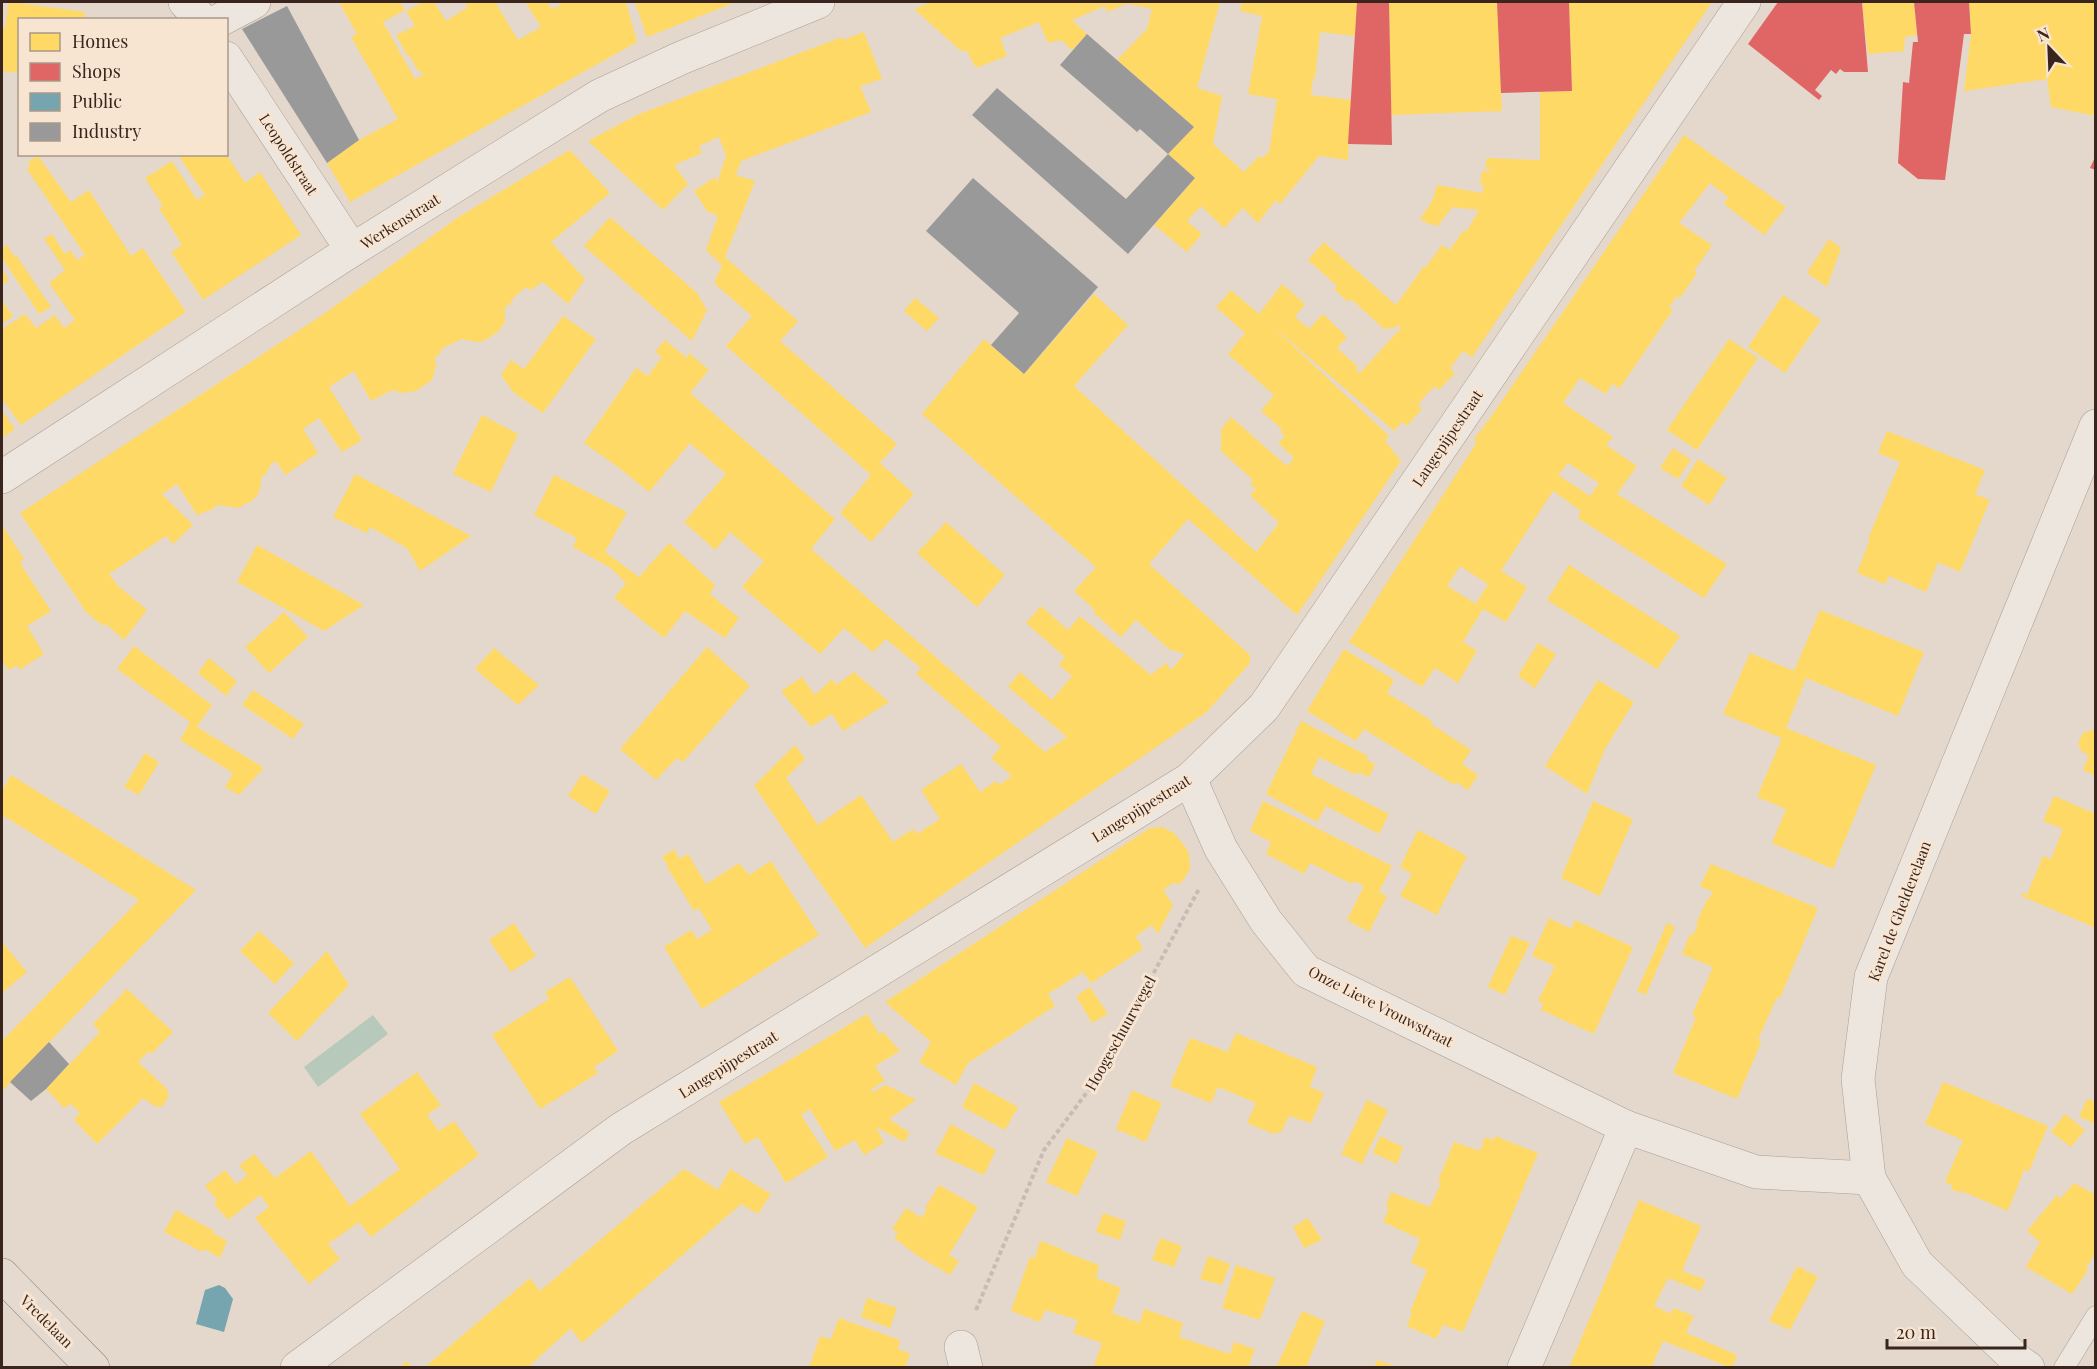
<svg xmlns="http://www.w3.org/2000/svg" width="2097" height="1369" font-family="'Playfair Display',serif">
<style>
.water{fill:#b7c9ba}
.homes{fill:#ffd966;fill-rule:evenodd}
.shops{fill:#e06666}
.public{fill:#76a5af}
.industry{fill:#999}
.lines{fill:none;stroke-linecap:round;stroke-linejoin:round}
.lane-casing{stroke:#aa9e95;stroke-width:21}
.street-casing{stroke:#aa9e95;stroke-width:34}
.primary-casing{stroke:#8f837c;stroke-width:34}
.path{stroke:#c5bcb5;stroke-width:4;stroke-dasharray:4.5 3;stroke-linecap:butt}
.lane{stroke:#ece6de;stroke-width:20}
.street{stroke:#ece6de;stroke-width:33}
.primary{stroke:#e4dacf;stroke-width:33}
.labels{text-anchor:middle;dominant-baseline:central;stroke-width:6;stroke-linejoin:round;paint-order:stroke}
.street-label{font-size:15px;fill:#39251d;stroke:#f7e5d1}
</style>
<rect width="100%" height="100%" fill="#e4d8cc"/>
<path class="water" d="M373 1015 388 1034 318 1087 304 1067Z"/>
<g class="homes">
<path d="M9 2 85 12 84 20H20V73L2 71V27L5 28Z"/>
<path d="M339 2H400L405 10 383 22 415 79 423 75 420 70 418 71 410 56 408 57 396 35 415 26 406 11 424 2H434L446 21 468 7 464 2H495L518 40 541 27 525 2H547L552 9 561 5 560 2H626L637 42 350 202 327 163 359 140 398 119 351 37 357 34Z"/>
<path d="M635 2H736L647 37Z"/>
<path d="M932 2H1220L1197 88 1222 96 1213 144 1244 172 1259 156 1262 158 1269 152 1277 99 1248 94 1262 16 1240 11 1242 2H1357L1355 36 1320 32 1315 79 1313 78 1311 95 1351 100 1348 160 1319 156 1280 204 1276 200 1258 223 1243 208 1224 228 1201 206 1187 221 1202 234 1187 252 1154 225 1195 178 1168 154 1194 127 1117 60 1147 29 1152 9 1127 4 1107 12 1105 6 1072 20 1087 34 1072 50 1061 40 1048 43 1039 22 1000 38 1007 56 976 68 966 50 961 51 914 9Z"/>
<path d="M1389 2H1497L1502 111 1391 115Z"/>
<path d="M1569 2H1712L1472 357 1463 351 1450 368 1455 373 1439 390 1435 386 1426 395 1418 405 1422 409 1407 426 1402 422 1394 431 1270 324 1389 436 1385 441 1401 461 1297 615 1188 519 1149 564 1250 655V663L1207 712 865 948 754 786 795 745 805 759 786 778 818 825 861 795 893 842 913 829 917 834 940 819 921 790 961 764 980 792 996 781 999 785 1012 776 991 758 1001 747 916 674 921 668 886 639 873 652 844 628 820 654 742 587 764 561 730 532 715 550 684 522 726 474 690 443 649 492 618 467 584 443 636 368 648 376 662 357 655 352 665 340 687 358 689 353 709 370 690 393 835 519 811 549 1045 752 1067 737 1008 687 1020 672 1052 700 1072 676 1059 665 1065 657 1026 623 1041 606 1068 630 1080 616 1151 675 1166 663 1171 670 1185 654 1169 649 1136 620 1121 637 1093 612 1095 610 1074 591 1096 567 922 414 984 339 1024 374 1094 294 1128 325 1074 386 1256 552 1279 523 1250 495 1256 489 1250 484 1253 480 1221 451V429L1231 417 1287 466 1294 458 1278 443 1285 436 1280 432 1282 429 1261 411 1274 395 1228 354 1245 333 1216 307 1231 290 1259 314 1282 284 1305 304 1295 317 1309 329 1323 314 1347 337 1337 348 1358 367 1356 370 1360 373 1401 328 1398 325 1394 328 1384 329 1351 299 1348 302 1334 289 1337 286 1308 260 1324 242 1396 305 1424 266 1426 267 1442 245 1450 250 1463 231H1467L1479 210 1452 207 1438 226 1429 224 1420 219 1432 201 1437 185 1482 193 1484 185H1480L1482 170 1489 172 1490 169 1485 168 1487 158 1540 160V92L1572 91Z"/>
<path d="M1862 2H1914L1917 35 1905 37 1904 51 1868 54Z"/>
<path d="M1969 2H2096V116L2051 107 2047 79 1964 91 1971 34Z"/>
<path d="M864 32 882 79 860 86 871 112 741 161 736 175 755 181 725 257 798 321 780 341 897 444 880 463 914 494 871 542 840 513 871 475 726 346 752 316 714 283 722 265 706 250 718 216 707 211 694 191 715 177 717 183 726 156 719 137 699 146 702 153 674 165 688 184 663 210 588 141 637 115 842 37 843 40Z"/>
<path d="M1684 135 1786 207 1764 235 1724 204 1728 197 1710 183 1679 223 1712 245 1694 271 1697 273 1680 298 1677 296 1669 307 1673 310 1620 388 1612 384 1606 394 1580 378 1563 403 1613 437 1606 445 1637 466 1617 494 1727 564 1704 598 1578 518 1581 511 1553 491 1501 571 1527 587 1506 622 1483 609 1463 642 1477 651 1458 683 1435 668 1422 687 1349 642 1477 442 1474 441 1475 438 1493 414ZM1568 463 1599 483 1590 496 1558 475ZM1460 566 1488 584 1476 604 1447 586Z"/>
<path d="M570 150 610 193 551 242 585 279 568 304 543 282 530 290 526 287 515 296 509 305 505 307V322L498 332 484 341 476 342 462 339 441 349V352L435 358 436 366 432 380 416 391 403 393 392 390 371 401 354 371 329 387 362 440 342 452 319 418 303 429 318 453 285 475 276 461 271 464 266 474 262 476 259 493 253 500 238 508 218 505 211 510 197 515 177 484 162 494 193 525 173 544 166 536 109 574 118 586 147 610 124 640 106 624 103 626 86 612 20 513 321 316 457 218Z"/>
<path d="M185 154H226L245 183 260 172 301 235 203 300 171 252 182 245 159 208 163 206 145 178 172 161 197 200 205 195 180 158Z"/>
<path d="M38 156 71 202 89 190 131 256 143 248 186 312 21 425 2 399V329L25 314 36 328 55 315 64 328 75 320 49 283 65 270 44 239 52 234 65 254 70 250 77 260 85 255 27 169 30 166 28 162Z"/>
<path d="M610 217 697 293 707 310 692 341 584 246Z"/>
<path d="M1829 239 1841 248 1827 287 1807 273Z"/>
<path d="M7 245 14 256 16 255 51 307 39 314 2 258V249Z"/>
<path d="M2 269 9 280 2 285Z"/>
<path d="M1783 295 1821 320 1785 373 1748 347Z"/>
<path d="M915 298 939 318 927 331 904 311Z"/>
<path d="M2 300 13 316 2 324Z"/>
<path d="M563 316 596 339 543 413 514 393 501 375 511 360 524 369Z"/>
<path d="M1729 339 1758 358 1697 450 1667 430Z"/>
<path d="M2 410 15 429 2 438Z"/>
<path d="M482 415 518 434 491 492 453 474Z"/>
<path d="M1887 431 1985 470 1975 494 1990 500 1960 572 1938 562 1926 592 1889 576 1885 584 1857 573 1870 539H1868L1900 462 1878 453Z"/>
<path d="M1673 448 1691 460 1678 479 1660 468Z"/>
<path d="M1698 459 1727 478 1709 505 1681 486Z"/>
<path d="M355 474 389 492 471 536 420 571 407 548 370 527 367 533 333 517Z"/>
<path d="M554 475 627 512 605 552 639 577 669 543 715 585 710 594 739 618 725 638 685 611 664 638 614 598 626 583 611 568 573 547 577 538 534 515Z"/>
<path d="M946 522 1005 575 977 607 917 553Z"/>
<path d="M2 525 24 559 20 563 51 611 27 626 44 654 19 670 18 665 8 670 2 659Z"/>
<path d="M257 545 364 605 324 631 237 582Z"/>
<path d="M1569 565 1680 636 1657 669 1547 600Z"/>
<path d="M1820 610 1924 652 1898 716 1806 678 1795 706 1786 728 1876 765 1833 869 1772 843 1786 809 1757 797 1782 738 1723 714 1750 653 1794 671Z"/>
<path d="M284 612 308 637 269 673 245 647Z"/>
<path d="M1538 643 1556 654 1535 688 1518 676Z"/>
<path d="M134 646 212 705 197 727 264 768 239 795 225 787 233 773 180 740 190 722 117 669Z"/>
<path d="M707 647 750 686 683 762 677 758 656 780 620 749Z"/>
<path d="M494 648 539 685 518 705 475 669Z"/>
<path d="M1344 649 1394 680 1387 693 1432 721 1431 724 1471 750 1462 764 1478 775 1468 790 1456 782 1454 785 1364 729 1356 741 1307 711Z"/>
<path d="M209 658 237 681 226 696 198 673Z"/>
<path d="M854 672 889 702 843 731 832 714 811 727 781 691 802 677 815 695 832 679 836 685Z"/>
<path d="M1598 680 1634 702 1605 749 1587 794 1545 766Z"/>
<path d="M253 690 304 724 293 739 242 705Z"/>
<path d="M1301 721 1368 756 1366 758 1375 765 1369 777 1358 772 1356 775 1319 757 1311 774 1389 814 1379 834 1326 806 1317 822 1266 794Z"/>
<path d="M2092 730 2096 731V776L2083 770 2089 755 2082 752 2078 743 2083 733Z"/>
<path d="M145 753 159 762 139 795 124 787Z"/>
<path d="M582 774 610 791 596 814 568 796Z"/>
<path d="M11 775 196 890 2 1091V1041L139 900 2 815V791Z"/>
<path d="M2054 796 2096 814V928L2021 896 2023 893 2027 895 2043 856 2051 859 2063 829 2043 821Z"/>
<path d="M1263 801 1392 866 1379 892 1387 896 1369 932 1347 920 1364 886 1354 881 1352 884 1310 863 1304 874 1266 854 1271 842 1250 831Z"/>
<path d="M1593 801 1633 819 1600 896 1561 878Z"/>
<path d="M1162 827 1174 833 1184 845 1189 853 1190 869 1183 881 1177 885 1175 882 1163 890 1173 905 1158 934 1152 925 1136 936 1143 949 1091 983 1083 972 1048 994 1055 1006 968 1063 956 1085 919 1062 931 1042 885 1002 1150 828Z"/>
<path d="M1418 830 1467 856 1437 915 1400 896 1412 874 1400 867Z"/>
<path d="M674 849 679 859 688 854 706 884 739 863 749 875 771 861 819 935 702 1009 664 947 691 930 697 939 712 930 699 908 694 911 667 867 668 866 662 857Z"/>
<path d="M1711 864 1818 908 1780 998 1777 997 1758 1040 1761 1041 1760 1045 1737 1099 1673 1073 1696 1017 1692 1015 1713 967 1682 954 1690 934 1693 935 1698 925 1696 924 1707 899H1709L1713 892 1700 886Z"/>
<path d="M1549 918 1571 929 1575 920 1633 947 1594 1034 1541 1010 1543 1003 1538 1001 1555 966 1532 956Z"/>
<path d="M514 923 536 956 511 972 489 940Z"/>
<path d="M1667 923 1675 927 1646 995 1637 991Z"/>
<path d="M259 931 294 963 275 984 240 951Z"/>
<path d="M1511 936 1530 943 1505 995 1488 987Z"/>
<path d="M2 942 27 972 2 993Z"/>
<path d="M327 951 349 985 297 1041 268 1013Z"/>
<path d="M570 977 618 1051 594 1067 598 1073 540 1109 492 1035 549 999 545 992Z"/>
<path d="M1090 987 1108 1014 1092 1023 1076 996Z"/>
<path d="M127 989 173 1032 151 1054 149 1051 138 1062 166 1088 169 1095 163 1106 156 1107 143 1098 97 1144 74 1120 80 1113 71 1104 64 1108 46 1089 100 1032 93 1024Z"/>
<path d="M867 1014 879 1034 883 1032 900 1051 875 1066 885 1081 871 1089 873 1092 886 1085 916 1100 889 1119 910 1133 904 1142 876 1127 884 1143 864 1155 855 1140 835 1151 810 1109 801 1115 828 1157 786 1183 758 1137 745 1144 719 1102Z"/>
<path d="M1236 1033 1317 1067 1310 1087 1324 1093 1311 1123 1289 1116 1282 1131 1274 1134 1247 1123 1256 1103 1218 1087 1211 1103 1170 1086 1190 1038 1228 1052Z"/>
<path d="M417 1072 441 1105 427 1115 439 1131 454 1121 479 1155 371 1237 359 1222 328 1244 340 1259 309 1284 255 1218 269 1207 260 1195 228 1220 214 1204 217 1200 205 1186 225 1170 236 1184 248 1175 239 1166 254 1154 275 1178 311 1151 350 1206 400 1169 360 1114Z"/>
<path d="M1943 1082 2048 1126 2029 1171 2024 1170 2008 1211 1961 1191 1960 1193 1951 1189 1952 1185 1945 1182 1963 1140 1925 1124Z"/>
<path d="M974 1083 1018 1107 1005 1130 962 1107Z"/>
<path d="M1132 1090 1162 1103 1146 1142 1116 1129Z"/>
<path d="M2087 1099 2096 1102V1124L2079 1117Z"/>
<path d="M1367 1100 1388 1110 1362 1164 1341 1154Z"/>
<path d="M2065 1114 2085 1130 2071 1147 2051 1132Z"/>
<path d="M951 1124 996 1150 984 1175 935 1153Z"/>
<path d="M1380 1136 1403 1147 1397 1164 1373 1153Z"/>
<path d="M1495 1136 1538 1153 1463 1332 1443 1325 1436 1339 1407 1326 1412 1312H1410L1427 1270 1411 1263 1420 1239 1383 1222 1389 1208 1386 1206 1391 1192 1430 1207 1441 1183 1438 1181 1454 1142 1480 1151 1485 1137 1494 1140Z"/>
<path d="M1067 1138 1098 1152 1077 1196 1046 1182Z"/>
<path d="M684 1169 718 1190 730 1169 771 1194 758 1214 741 1204 582 1343 567 1324 570 1329 527 1368H424L530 1278 540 1291Z"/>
<path d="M2074 1183 2096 1195V1252L2086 1268 2088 1270 2072 1294 2026 1267 2040 1242 2027 1231 2057 1195 2060 1199Z"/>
<path d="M939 1185 978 1207 949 1255 959 1261 950 1275 918 1256 894 1238 898 1232 892 1229 906 1208 922 1218 927 1209 925 1208Z"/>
<path d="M1639 1200 1701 1226 1682 1271 1706 1280 1700 1291 1668 1278 1654 1306 1671 1314 1673 1308 1694 1316 1686 1333 1737 1355 1732 1368 1663 1341 1652 1365 1659 1368H1569Z"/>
<path d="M176 1210 214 1231 213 1233 227 1241 220 1258 204 1249 202 1252 164 1232Z"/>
<path d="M1103 1213 1126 1221 1120 1240 1096 1232Z"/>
<path d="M1308 1218 1322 1240 1304 1248 1293 1227Z"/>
<path d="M1160 1238 1182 1246 1174 1267 1152 1260Z"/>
<path d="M1040 1241 1062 1249V1251L1099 1265 1096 1278 1121 1288 1112 1313 1140 1323 1144 1309 1164 1316 1183 1323 1179 1337 1230 1354 1234 1342 1255 1349 1248 1368H1093L1102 1343 1073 1333 1078 1320 1045 1310 1040 1322 1011 1311 1030 1257 1035 1258Z"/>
<path d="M1208 1256 1230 1264 1222 1285 1200 1279Z"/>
<path d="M1236 1265 1275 1278 1260 1320 1222 1308Z"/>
<path d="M1797 1266 1818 1277 1790 1330 1769 1321Z"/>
<path d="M867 1298 897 1308 890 1328 861 1317Z"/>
<path d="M1302 1311 1325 1321 1306 1368H1276Z"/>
<path d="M839 1318 900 1340 898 1349 910 1354 905 1368H809L820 1336 831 1339Z"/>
<path d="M1377 1360 1396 1367V1368H1374Z"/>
<path d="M407 1361 412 1368H399Z"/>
</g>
<g class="shops">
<path d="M1357 2H1389L1392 145 1348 144Z"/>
<path d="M1497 2H1569L1572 91 1501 93Z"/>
<path d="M1778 2H1862L1868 72H1844L1840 69 1836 74 1831 70 1815 90 1822 96 1819 100 1748 44Z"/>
<path d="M1914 2H1969L1971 34H1964L1945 180 1918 179 1898 163 1903 82 1909 83 1913 42H1918Z"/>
<path d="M2096 155V170L2090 168Z"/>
</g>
<path class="public" d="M219 1285 225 1288 233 1299 224 1332 196 1324 205 1290Z"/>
<g class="industry">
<path d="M287 6 359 140 327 163 242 29Z"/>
<path d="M1087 34 1194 127 1168 154 1140 129 1137 132 1060 65Z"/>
<path d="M997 88 1126 199 1168 154 1195 178 1128 254 972 115Z"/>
<path d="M973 178 1098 287 1024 374 991 345 1019 313 926 231Z"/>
<path d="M49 1042 69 1064 46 1089 31 1101 10 1082Z"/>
</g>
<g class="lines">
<defs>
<path id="lane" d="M2064 1368 2096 1316"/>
<g id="street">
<path d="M185 2 202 20"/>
<path d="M220 20 254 2"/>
<path d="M226 58 352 250"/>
<path d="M2 477 352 250 599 96 681 58 818 2"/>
<path d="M1190 779 1221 849 1266 921 1306 971 1626 1127 1756 1172 1869 1178"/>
<path d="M961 1347 966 1368"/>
<path d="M297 1368 621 1129 1190 779 1264 707 1744 2"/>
<path d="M1524 1368 1626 1127"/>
<path d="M2028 1368 2018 1361 1917 1264 1869 1178 1858 1079 1871 977 2096 426"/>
</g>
<path id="primary" d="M2 1275 93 1368"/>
</defs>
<use href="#lane" class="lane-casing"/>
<use href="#street" class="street-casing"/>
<use href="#primary" class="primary-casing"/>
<path class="path" d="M976 1310 1044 1150 1096 1080 1199 889"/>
<use href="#lane" class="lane"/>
<use href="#street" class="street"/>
<use href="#primary" class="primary"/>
</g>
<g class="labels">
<g class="street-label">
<text transform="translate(289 154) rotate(57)">Leopoldstraat</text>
<text transform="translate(400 221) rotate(-32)">Werkenstraat</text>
<text transform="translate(1447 438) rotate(-56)">Langepijpestraat</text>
<text transform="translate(1141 808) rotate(-32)">Langepijpestraat</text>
<text transform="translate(1899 911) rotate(-69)">Karel de Ghelderelaan</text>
<text transform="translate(1381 1006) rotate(27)">Onze Lieve Vrouwstraat</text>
<text transform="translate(1120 1033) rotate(-61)">Hoogeschuurwegel</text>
<text transform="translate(728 1064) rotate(-32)">Langepijpestraat</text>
<text transform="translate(47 1321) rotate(45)">Vredelaan</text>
</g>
</g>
<rect width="2097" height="1369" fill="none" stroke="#39251d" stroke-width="6"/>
<rect x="18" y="18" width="210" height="138" fill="#f7e5d1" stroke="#ab9889" stroke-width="1.5"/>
<rect x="30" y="33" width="30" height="18" fill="#ffd966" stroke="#ab9889" stroke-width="1.5"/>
<text x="72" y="48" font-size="18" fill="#39251d">Homes</text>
<rect x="30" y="63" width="30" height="18" fill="#e06666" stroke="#ab9889" stroke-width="1.5"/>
<text x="72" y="78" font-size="18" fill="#39251d">Shops</text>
<rect x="30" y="93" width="30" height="18" fill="#76a5af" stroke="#ab9889" stroke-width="1.5"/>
<text x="72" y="108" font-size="18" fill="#39251d">Public</text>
<rect x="30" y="123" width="30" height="18" fill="#999999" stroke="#ab9889" stroke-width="1.5"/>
<text x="72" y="138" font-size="18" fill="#39251d">Industry</text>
<g transform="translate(2049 48) rotate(337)" stroke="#f7e5d1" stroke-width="4.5" paint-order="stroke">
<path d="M0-4.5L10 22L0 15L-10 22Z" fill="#39251d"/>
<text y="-9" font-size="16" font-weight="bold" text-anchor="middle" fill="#39251d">N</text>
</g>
<path d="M1887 1339v9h138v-9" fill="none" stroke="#39251d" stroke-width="3"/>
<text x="1896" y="1339" font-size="18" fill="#39251d" stroke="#f7e5d1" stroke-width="4.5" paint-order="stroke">20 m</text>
</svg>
